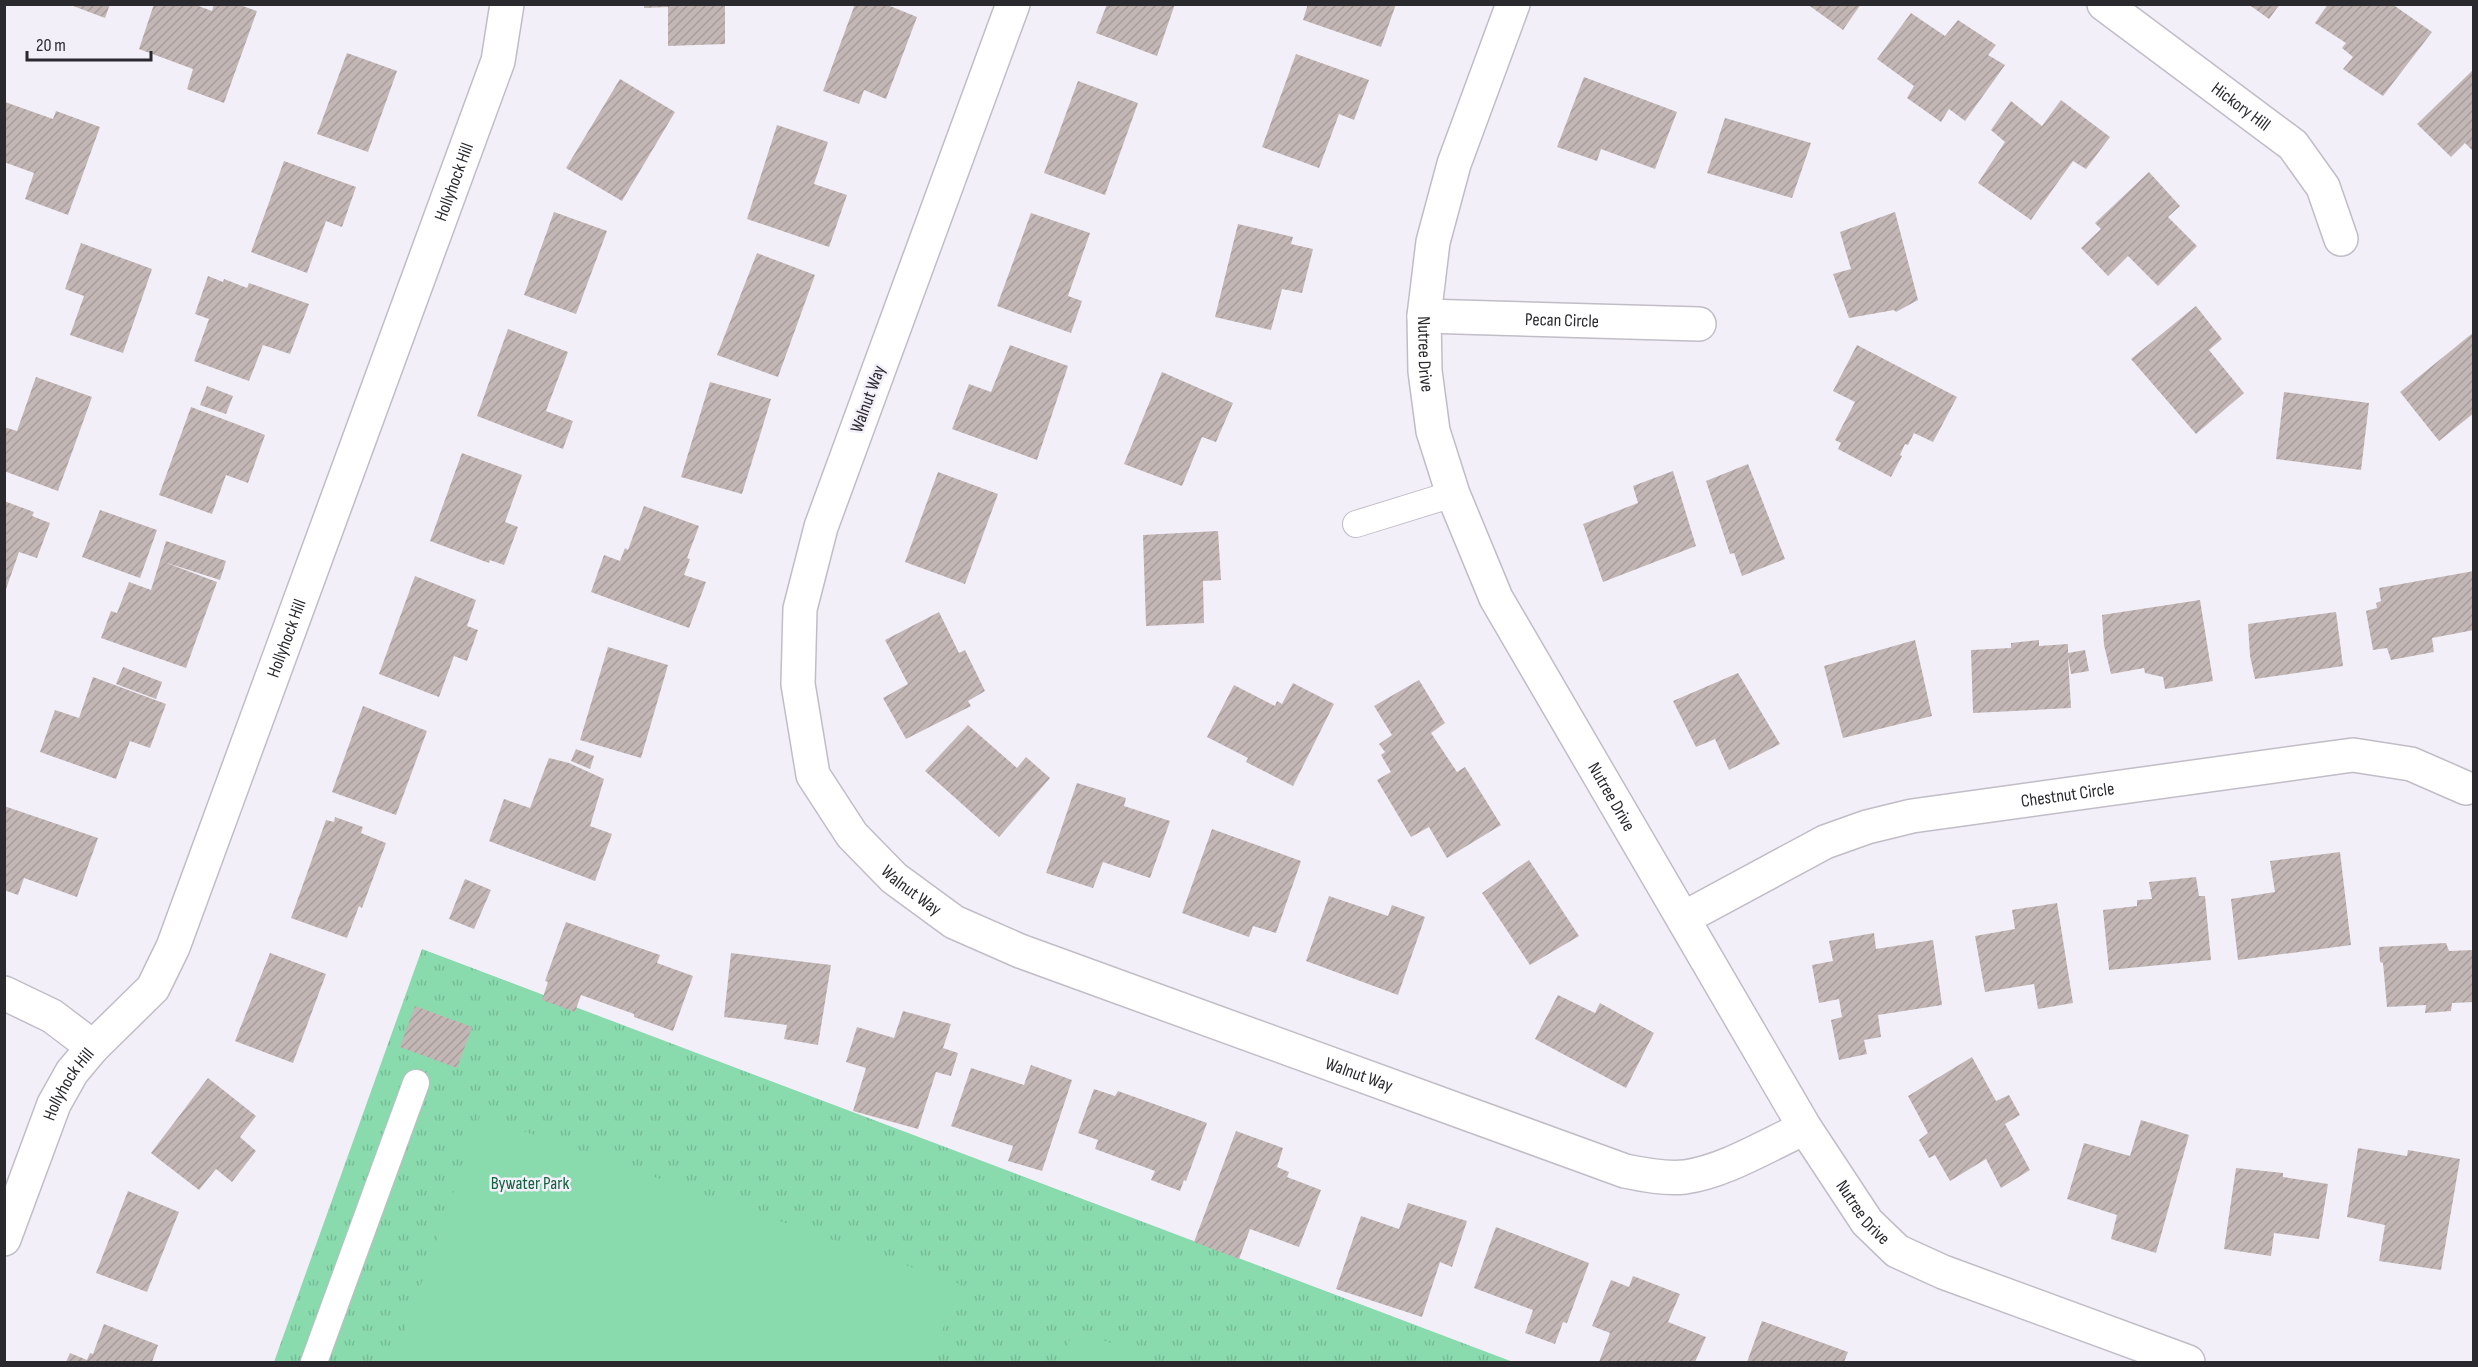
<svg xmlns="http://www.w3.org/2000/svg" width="2478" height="1367" font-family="'Sofia Sans Condensed',sans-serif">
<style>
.grass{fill:url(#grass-tufts)}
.pitch{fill:#89daad}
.building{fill:url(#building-hatch)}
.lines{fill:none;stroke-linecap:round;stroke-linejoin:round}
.service-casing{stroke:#c1bdc7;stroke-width:28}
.minor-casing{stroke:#c1bdc7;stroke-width:36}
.service{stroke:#fff;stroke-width:26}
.minor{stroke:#fff;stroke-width:33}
.labels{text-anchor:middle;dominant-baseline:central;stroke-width:5;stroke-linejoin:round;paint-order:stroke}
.street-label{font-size:18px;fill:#2a292d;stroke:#f2eff9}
.park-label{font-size:18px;fill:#13623f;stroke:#f2eff9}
</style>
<defs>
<pattern id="grass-tufts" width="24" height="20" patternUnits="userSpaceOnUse" patternTransform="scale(1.5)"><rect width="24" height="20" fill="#89daad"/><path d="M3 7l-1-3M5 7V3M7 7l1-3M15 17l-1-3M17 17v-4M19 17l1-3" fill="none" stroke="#76bb95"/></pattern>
<pattern id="building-hatch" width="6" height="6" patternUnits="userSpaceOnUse" patternTransform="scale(1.5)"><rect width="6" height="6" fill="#c3b7b5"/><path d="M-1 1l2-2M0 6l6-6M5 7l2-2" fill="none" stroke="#a89d9c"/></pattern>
</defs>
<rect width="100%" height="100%" fill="#f2eff9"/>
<path class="grass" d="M422 949 1513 1362H274Z"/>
<g class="pitch">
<path d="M480 1116 959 1284 931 1362H394Z"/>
<path d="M1074 1329 1160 1362H1061Z"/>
</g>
<g class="building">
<path d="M68 4H110L105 18Z"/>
<path d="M154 4H193L212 11 214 4H237L257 11 224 103 187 89 193 69 139 49Z"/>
<path d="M644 4H725V44L668 46V7L644 8Z"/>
<path d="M855 4H885L917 17 886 99 864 90 859 104 823 91Z"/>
<path d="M1107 4H1175L1157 56 1096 33Z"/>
<path d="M1308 4H1396L1381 47 1303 20Z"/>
<path d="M1807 4H1861L1843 30Z"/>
<path d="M2248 4H2280L2269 19Z"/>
<path d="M2328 4H2392L2432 32 2383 96 2343 69 2353 57 2342 48 2346 43 2315 23Z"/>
<path d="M1911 13 1945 36 1958 20 1996 45 1988 55 2005 65 1965 121 1949 109 1941 122 1907 98 1914 86 1877 59Z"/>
<path d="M347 53 397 71 368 152 317 134Z"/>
<path d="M1296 54 1369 80 1354 120 1339 114 1319 168 1262 147Z"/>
<path d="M2474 69V152L2465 143 2451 157 2417 124Z"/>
<path d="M1584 77 1677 112 1655 169 1601 149 1597 161 1557 147Z"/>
<path d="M620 79 675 112 622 201 566 168Z"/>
<path d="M1078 81 1138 103 1105 195 1044 173Z"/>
<path d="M2061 100 2110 137 2086 169 2073 161 2031 220 1978 183 2005 142 1991 130 2011 101 2042 126Z"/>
<path d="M5 102 53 119 56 111 100 127 68 215 25 199 34 173 4 162Z"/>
<path d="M1725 118 1811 143 1792 198 1707 173Z"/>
<path d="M777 125 828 142 814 184 847 195 829 247 747 219Z"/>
<path d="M284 161 356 187 342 227 326 221 307 273 251 252Z"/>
<path d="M2149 172 2180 206 2168 217 2197 246 2158 286 2128 256 2108 276 2081 248 2101 229 2095 223Z"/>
<path d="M554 212 607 231 576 314 524 295Z"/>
<path d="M1895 212 1918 300 1896 312 1894 310 1849 318 1833 274 1851 269 1840 232Z"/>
<path d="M1031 213 1090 233 1068 296 1082 301 1071 333 997 306Z"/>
<path d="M1238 224 1293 237 1291 244 1313 249 1302 293 1282 289 1271 330 1215 317Z"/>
<path d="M81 243 152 269 123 353 70 335 84 296 65 289Z"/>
<path d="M757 253 815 275 778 377 717 355Z"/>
<path d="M208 276 223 282 224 279 247 288 249 283 309 304 290 354 263 345 249 381 194 361 209 319 195 314Z"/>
<path d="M2196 306 2222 339 2209 350 2244 393 2196 434 2131 359Z"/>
<path d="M508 329 568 352 546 411 573 421 563 449 477 416Z"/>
<path d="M2474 332V413L2439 441 2400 392Z"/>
<path d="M1010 345 1068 366 1037 460 952 429 969 384 991 392Z"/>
<path d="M1857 345 1957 397 1933 442 1914 433 1908 445 1905 444 1900 455 1902 456 1891 477 1838 449 1841 443 1835 440 1855 402 1833 391Z"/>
<path d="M1162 372 1233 403 1216 442 1202 437 1182 486 1124 464Z"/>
<path d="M36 377 92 397 58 491 4 471V427L17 431Z"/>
<path d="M710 382 771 399 742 494 681 477Z"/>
<path d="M207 386 233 396 226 414 200 405Z"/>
<path d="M2284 392 2369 403 2361 470 2276 459Z"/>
<path d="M191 407 265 435 248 483 226 475 212 514 159 495Z"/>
<path d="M462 453 522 475 505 522 518 527 504 565 490 560 489 563 430 541Z"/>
<path d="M1748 464 1785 559 1742 576 1734 553 1730 554 1706 481Z"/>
<path d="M1673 471 1696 546 1603 582 1583 524 1638 503 1633 486Z"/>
<path d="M938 472 998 494 965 584 905 562Z"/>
<path d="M4 501 34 512 32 516 50 523 37 558 19 552 5 592Z"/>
<path d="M644 506 699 526 687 558 690 559 684 575 706 582 689 628 591 592 604 555 620 561 625 548 628 550Z"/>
<path d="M100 510 157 530 140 578 82 557Z"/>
<path d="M1218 531 1221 580 1203 581 1204 623 1146 626 1143 535Z"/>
<path d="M166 541 226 561 220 580 164 562 217 582 186 668 101 638 111 611 117 613 129 582 151 590Z"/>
<path d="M2474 571V630L2432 638 2434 652 2391 660 2387 648 2373 650 2366 611 2377 608 2376 603 2381 601 2379 588Z"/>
<path d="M415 576 476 600 467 626 478 630 467 661 454 656 439 697 379 674Z"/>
<path d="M2200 600 2213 681 2165 689 2163 677 2145 673 2144 668 2111 674 2104 645 2102 615Z"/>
<path d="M939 612 959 653 965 650 985 691 968 701 971 706 906 739 883 698 908 684 885 640Z"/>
<path d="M2336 612 2343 666 2255 679 2250 656 2248 624Z"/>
<path d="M1915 640 1932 716 1843 738 1824 666Z"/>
<path d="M2039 640V646L2068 644V653L2085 650 2089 671 2071 674 2068 656 2071 708 1973 713 1971 650 2011 648V643Z"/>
<path d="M608 647 668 665 641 758 580 740Z"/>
<path d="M123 667 162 682 156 699 116 684Z"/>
<path d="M1738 673 1780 744 1729 770 1715 739 1696 747 1673 701Z"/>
<path d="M93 677 166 704 150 748 130 741 116 779 40 752 55 710 79 718Z"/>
<path d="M1419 680 1445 723 1431 733 1457 772 1465 767 1501 825 1447 858 1429 827 1411 837 1377 780 1391 772 1381 755 1385 752 1379 744 1392 735 1374 706Z"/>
<path d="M1293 683 1334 704 1293 786 1246 762 1248 758 1207 737 1234 685 1275 706 1277 701 1282 704Z"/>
<path d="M363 706 427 731 396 815 332 792Z"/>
<path d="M968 725 1017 768 1026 757 1050 778 999 837 925 771Z"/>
<path d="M576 749 594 756 590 769 571 761Z"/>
<path d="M549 758 569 763 604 779 590 826 612 834 595 881 489 841 504 799 530 808Z"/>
<path d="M1077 783 1126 798 1124 806 1170 821 1150 878 1103 862 1093 888 1046 873Z"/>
<path d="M4 806 98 838 77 897 24 878 18 895 4 890Z"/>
<path d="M335 817 363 827 361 833 386 843 362 908 359 906 347 938 291 918 326 820 334 822Z"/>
<path d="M1212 829 1301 861 1276 933 1253 926 1249 937 1182 913Z"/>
<path d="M2340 852 2351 945 2238 960 2231 899 2275 892 2270 861Z"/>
<path d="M1529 860 1579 936 1530 965 1482 893Z"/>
<path d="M2196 877 2199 896H2205L2211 960 2109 970 2103 910 2137 906V900L2152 899 2149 882Z"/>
<path d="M465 879 491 890 474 929 449 919Z"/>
<path d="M1329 896 1388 916 1392 905 1425 917 1398 995 1306 961Z"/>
<path d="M2057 903 2073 1003 2038 1009 2034 984 1985 992 1975 936 2015 929 2012 910Z"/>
<path d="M566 922 660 955 657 963 693 976 673 1031 634 1017V1014L581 995 575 1012 542 1000 548 982 545 981Z"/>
<path d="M1874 933 1876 949 1933 940 1942 1005 1878 1015 1881 1037 1864 1040 1867 1054 1839 1060 1831 1020 1842 1017 1839 999 1819 1003 1812 965 1833 961 1829 941Z"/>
<path d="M2446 943 2449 951 2474 950V1002L2452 1003 2451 1011 2425 1013 2426 1005 2387 1007 2383 963 2380 962 2379 947Z"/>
<path d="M270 953 326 974 293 1063 235 1041Z"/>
<path d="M731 953 831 965 818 1045 784 1039 787 1025 724 1017Z"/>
<path d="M1558 995 1595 1013 1600 1003 1654 1033 1626 1088 1535 1039Z"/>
<path d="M415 1006 472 1027 457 1068 400 1047Z"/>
<path d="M903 1011 951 1024 943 1048 958 1053 951 1076 936 1072 918 1129 853 1111 866 1068 846 1062 857 1027 894 1038Z"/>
<path d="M1972 1057 1996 1101 2009 1095 2020 1115 2005 1124 2030 1170 2001 1188 1986 1159 1950 1181 1935 1155 1929 1158 1919 1140 1928 1133 1908 1096Z"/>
<path d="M1031 1065 1072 1080 1042 1171 1008 1161 1013 1146 951 1126 971 1068 1024 1085Z"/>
<path d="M208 1078 256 1116 240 1137 256 1151 232 1182 216 1169 199 1190 151 1153Z"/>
<path d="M1094 1089 1115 1096 1118 1091 1207 1123 1186 1181 1184 1180 1180 1191 1151 1180 1155 1171 1095 1149 1098 1140 1078 1133Z"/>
<path d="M2141 1120 2189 1135 2156 1253 2111 1239 2117 1215 2067 1199 2084 1143 2130 1156Z"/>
<path d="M1236 1131 1283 1148 1277 1167 1289 1172 1287 1177 1321 1190 1299 1247 1250 1229 1239 1259 1194 1242Z"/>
<path d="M2358 1148 2407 1156 2408 1150 2460 1159 2441 1270 2379 1261 2385 1225 2347 1217Z"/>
<path d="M2236 1168 2283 1173V1177L2328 1184 2319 1239 2274 1233 2271 1256 2224 1249Z"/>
<path d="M128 1191 179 1212 147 1292 96 1273Z"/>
<path d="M1408 1203 1467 1221 1452 1267 1440 1262 1422 1317 1336 1289 1361 1216 1399 1229Z"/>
<path d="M1496 1227 1589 1263 1567 1323 1563 1322 1555 1344 1525 1333 1533 1310 1474 1288Z"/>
<path d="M1633 1276 1680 1294 1668 1322 1706 1337 1695 1362H1599L1610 1333 1592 1326 1611 1280 1629 1287Z"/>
<path d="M1762 1321 1848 1352 1844 1362H1747Z"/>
<path d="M104 1324 158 1345 152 1362H66L70 1353 87 1360 90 1353 93 1354Z"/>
</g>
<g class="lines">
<defs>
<g id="service">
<path d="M1356 524 1453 494"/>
<path d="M314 1362 416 1083"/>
</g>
<g id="minor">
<path id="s1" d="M1013 4 821 527 800 609 798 684 813 775 852 835 894 878 954 922 1020 951 1625 1171C1644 1175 1665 1179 1685 1177 1726 1171 1767 1145 1805 1128"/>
<path id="s2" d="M1513 4 1454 164 1433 242 1424 316 1425 371 1433 431 1453 494 1496 598 1805 1128 1867 1222 1897 1251 1943 1272 2188 1362"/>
<path id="s3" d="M2104 4 2293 145 2323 187 2341 239"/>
<path id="s4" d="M1424 316 1699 324"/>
<path id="s5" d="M1684 918 1825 842 1867 827 1912 816 2353 755 2411 764 2466 788"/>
<path d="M4 993 52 1016 93 1047"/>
<path id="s6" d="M4 1239 54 1104 72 1072 93 1047 153 988 173 947 498 61 507 4"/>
</g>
</defs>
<use href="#service" class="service-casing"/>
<use href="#minor" class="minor-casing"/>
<use href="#service" class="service"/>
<use href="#minor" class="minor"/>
</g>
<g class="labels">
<g class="street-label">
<text stroke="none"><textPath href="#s3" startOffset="171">Hickory Hill</textPath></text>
<text stroke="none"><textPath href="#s6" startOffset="1158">Hollyhock Hill</textPath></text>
<text stroke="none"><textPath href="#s4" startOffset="138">Pecan Circle</textPath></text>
<text stroke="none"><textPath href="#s2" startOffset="364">Nutree Drive</textPath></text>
<text transform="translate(868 399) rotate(-70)">Walnut Way</text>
<text stroke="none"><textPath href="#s6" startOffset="672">Hollyhock Hill</textPath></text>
<text stroke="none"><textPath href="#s5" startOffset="408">Chestnut Circle</textPath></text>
<text stroke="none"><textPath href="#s2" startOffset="850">Nutree Drive</textPath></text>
<text stroke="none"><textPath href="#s1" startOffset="962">Walnut Way</textPath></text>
<text stroke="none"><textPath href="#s1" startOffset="1448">Walnut Way</textPath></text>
<text stroke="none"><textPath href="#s6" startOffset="168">Hollyhock Hill</textPath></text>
<text stroke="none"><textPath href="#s2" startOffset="1336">Nutree Drive</textPath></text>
</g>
<g class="park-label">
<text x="530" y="1183">Bywater Park</text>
</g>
</g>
<rect width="2478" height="1367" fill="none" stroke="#2a292d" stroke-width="12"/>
<path d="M27 51v9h124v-9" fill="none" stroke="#2a292d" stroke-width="3"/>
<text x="36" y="51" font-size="18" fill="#2a292d" stroke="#f2eff9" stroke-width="4.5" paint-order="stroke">20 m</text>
</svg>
